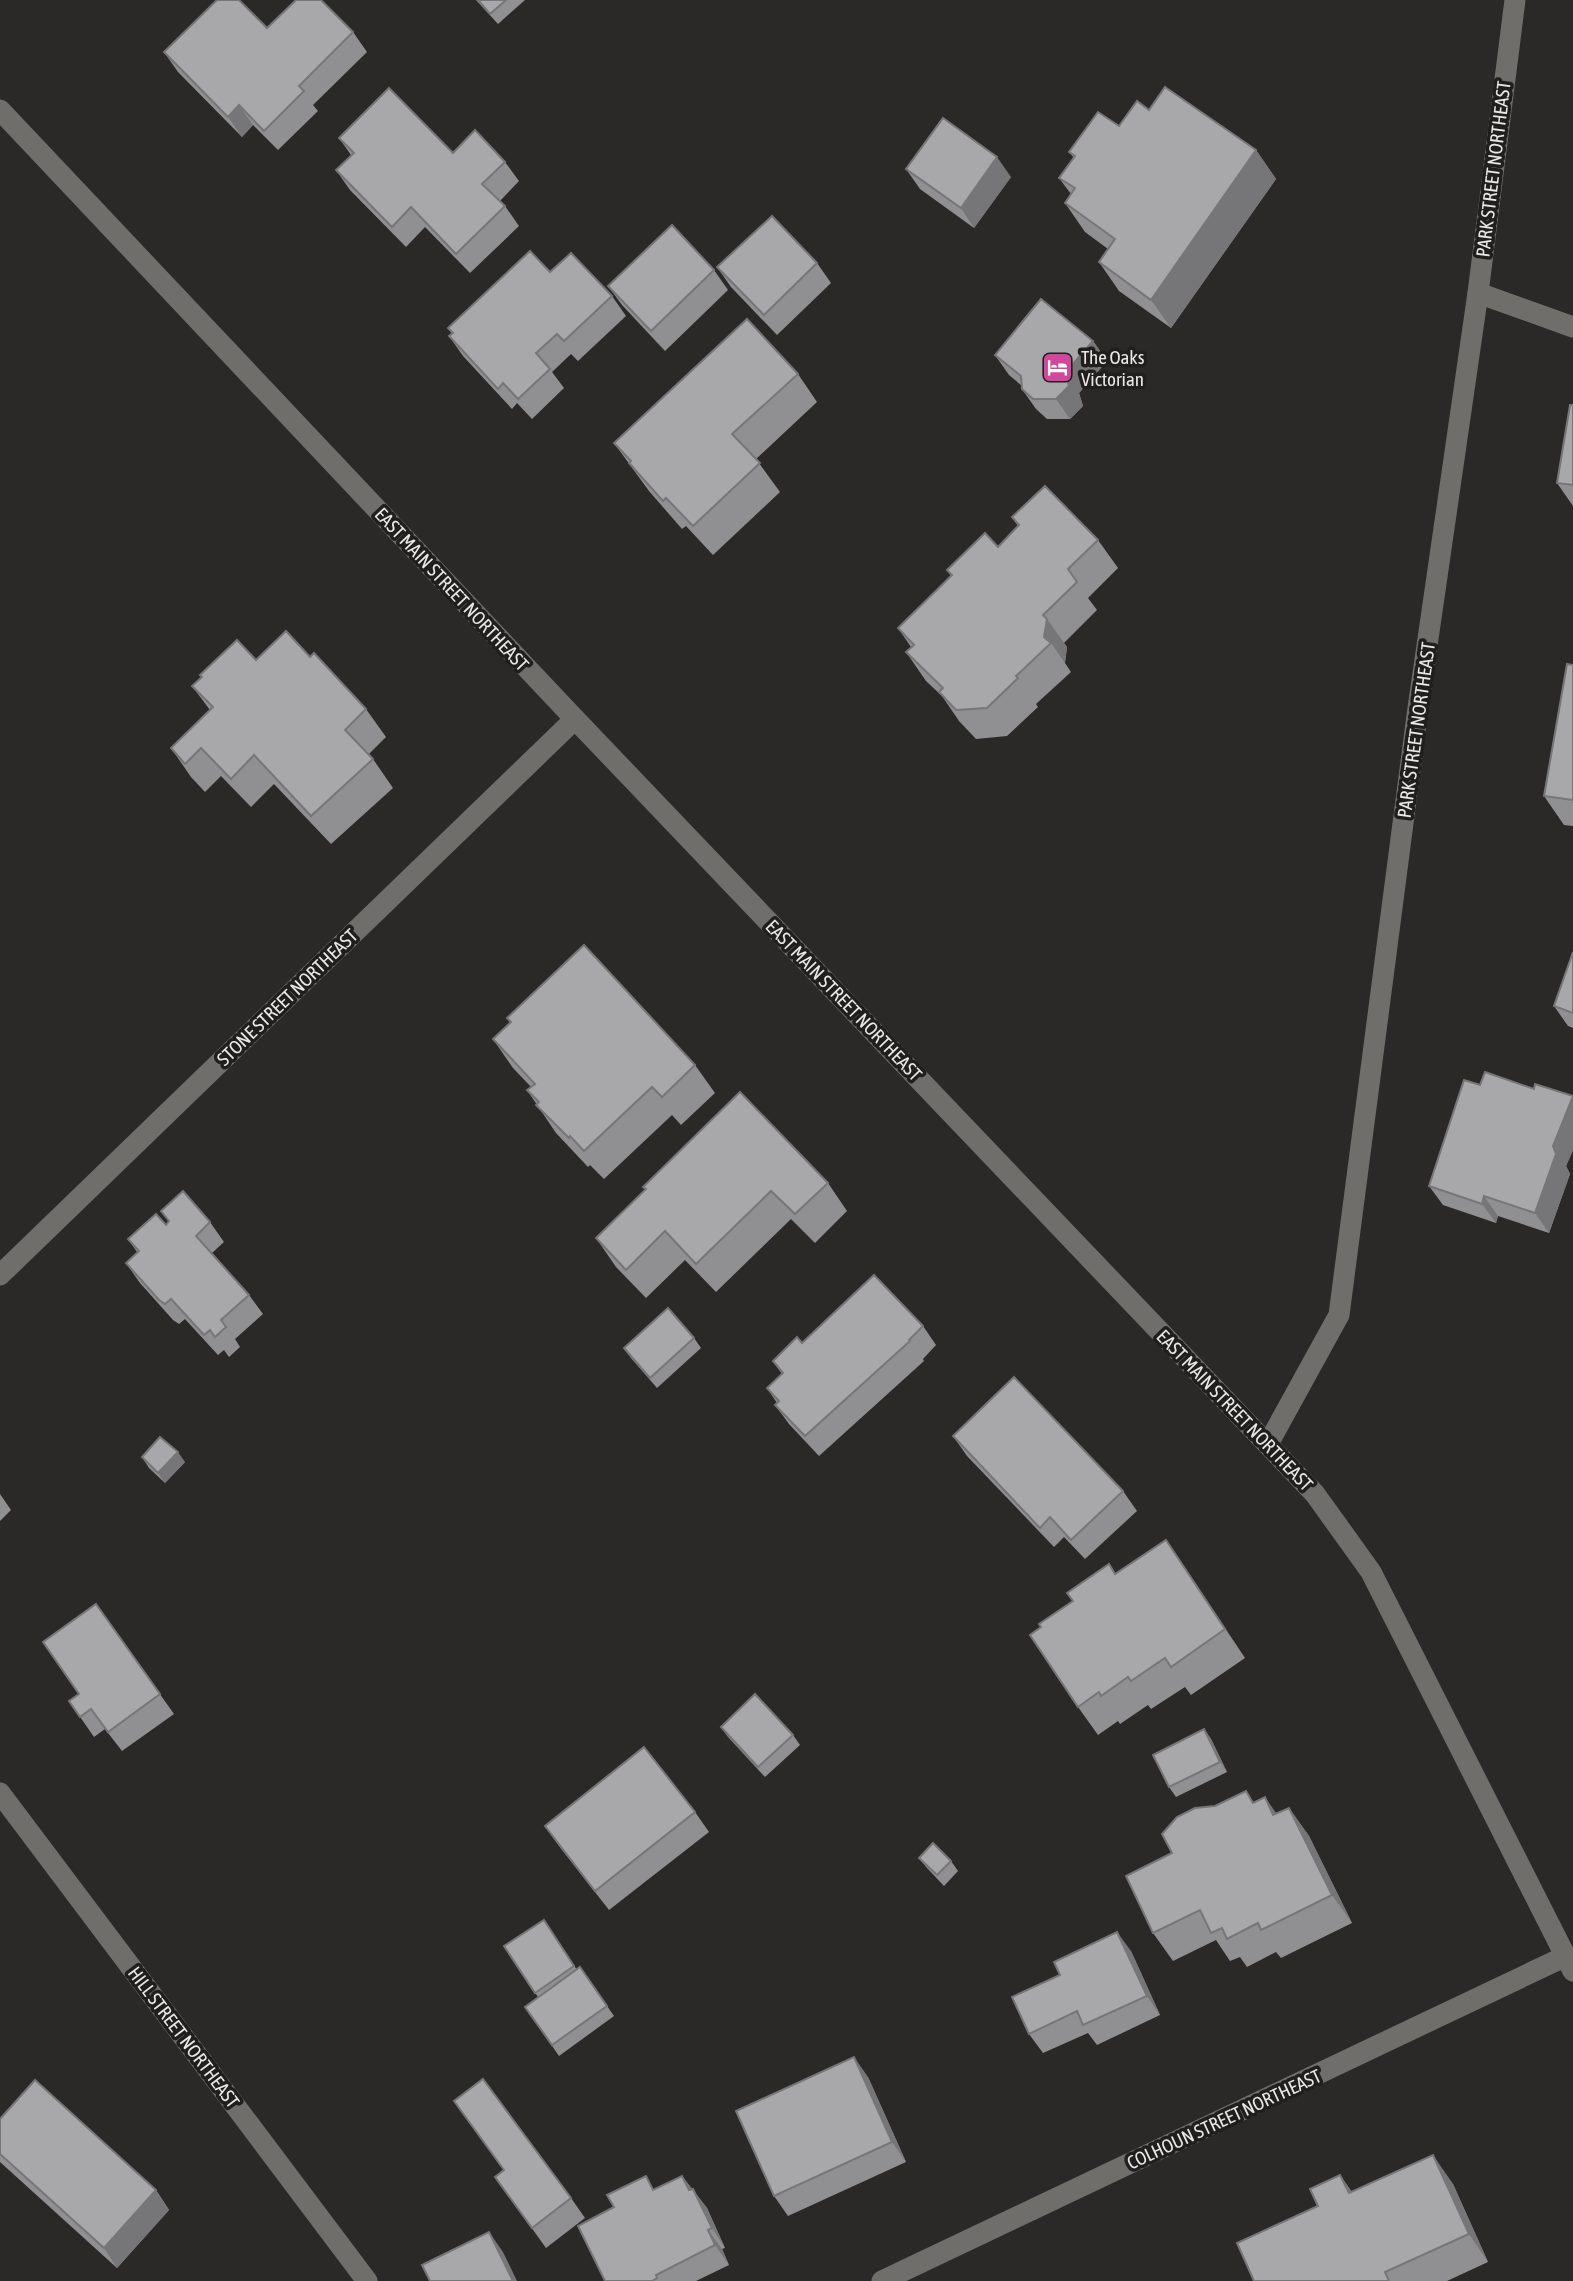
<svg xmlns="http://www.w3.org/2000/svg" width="1573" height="2281" font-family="'Asap Condensed',sans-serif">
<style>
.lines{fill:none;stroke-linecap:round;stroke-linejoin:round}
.minor{stroke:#706e6b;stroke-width:21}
.wall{fill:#909093}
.shaded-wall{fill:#767678}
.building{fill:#a8a8ab;stroke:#767678;stroke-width:2}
.labels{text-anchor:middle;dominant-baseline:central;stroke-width:7;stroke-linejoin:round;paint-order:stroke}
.street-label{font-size:19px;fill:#ebe9e8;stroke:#211f1d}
.poi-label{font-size:19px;fill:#ebe9e8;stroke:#211f1d;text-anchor:start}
</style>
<rect width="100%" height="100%" fill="#2b2927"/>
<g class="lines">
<g class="minor">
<path d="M0 110 575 719 1315 1494 1371 1572 1573 1971"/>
<path d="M1478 293 1573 327"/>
<path d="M0 1275 575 719"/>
<path d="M1268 1444 1339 1315 1418 708 1478 293 1515 0"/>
<path d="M0 1793 367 2281"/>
<path d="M882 2281 1566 1956"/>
</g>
</g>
<g class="wall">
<path d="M476 0H525L498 24Z"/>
<path d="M267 28 353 32 367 52 313 105 318 111 278 150 253 125 242 137 178 72 164 52Z"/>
<path d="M1149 110 1256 150 1276 179 1171 328 1119 291 1099 262 1108 249 1085 232 1065 203 1071 194 1059 178 1074 158 1069 152Z"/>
<path d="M339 138 453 153 505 162 519 181 500 201 505 206 519 226 470 273 425 227 406 247 350 190 336 170 351 155Z"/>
<path d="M906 169 1011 177 974 228 920 189Z"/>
<path d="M817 263 831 283 777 335 731 287 717 267Z"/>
<path d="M714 270 728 290 665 351 622 305 608 286Z"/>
<path d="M550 272 612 296 626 316 578 361 571 354 552 372 564 388 532 419 517 403 512 409 463 356 449 336 452 334 448 328Z"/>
<path d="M1093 341 1107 361 1079 393 1083 406 1070 419H1047L1036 409 1022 389V386L1009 375 995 355Z"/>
<path d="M798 374 817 402 756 459 780 492 713 555 686 526 682 529 649 491 614 443Z"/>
<path d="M1573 405V506L1557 483Z"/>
<path d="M1012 517 1098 540 1118 568 1088 598 1097 610 1064 643 1067 647 1065 663 1071 672 1036 704 1038 707 1007 736 976 739 959 721 942 696 926 681 906 652 911 647 898 628 951 576 947 570 998 547 1018 526Z"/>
<path d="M310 657 366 709 386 737 369 754 373 759 393 788 331 844 274 784 251 807 221 776 205 792 191 777 171 748 210 710 192 686 256 660Z"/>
<path d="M1573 665V826L1564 825 1544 796Z"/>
<path d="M1573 952V1028L1568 1026 1554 1006Z"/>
<path d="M507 1018 695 1065 715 1093 681 1125 672 1115 604 1179 590 1165 588 1167 556 1133 527 1090 531 1087 513 1068 493 1039 510 1023Z"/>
<path d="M1480 1085 1534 1089 1573 1096V1150L1566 1166 1570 1174 1549 1233 1498 1216 1496 1223 1443 1205 1429 1186Z"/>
<path d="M828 1183 847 1211 815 1243 791 1219 716 1292 685 1260 646 1298 616 1267 596 1238 646 1190 643 1187Z"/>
<path d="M161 1211 210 1222 224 1242 212 1253 249 1295 263 1314 235 1339 240 1347 229 1357 224 1350 218 1355 185 1319 179 1324 173 1320 140 1283 126 1263 137 1252 128 1239 166 1225 169 1222Z"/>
<path d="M923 1326 936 1345 923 1359 924 1361 819 1456 789 1424 775 1405 777 1403 767 1388 782 1374 773 1361 802 1343Z"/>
<path d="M694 1338 701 1348 657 1388 631 1358 624 1348Z"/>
<path d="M953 1436 1123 1491 1137 1511 1085 1559 1064 1537 1054 1547 967 1456Z"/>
<path d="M142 1457 185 1462 165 1483 149 1468Z"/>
<path d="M0 1494 11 1510 0 1521Z"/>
<path d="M1166 1540 1245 1658 1191 1695 1185 1687 1151 1709 1148 1705 1120 1724 1118 1721 1098 1735 1078 1707 1116 1574Z"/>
<path d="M96 1604 174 1714 122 1751 105 1729 94 1737 69 1701 79 1694Z"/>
<path d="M721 1727 793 1735 800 1745 765 1777 728 1737Z"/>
<path d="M1204 1729 1211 1739 1227 1772 1176 1797 1169 1787Z"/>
<path d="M1255 1803 1276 1814 1289 1808 1309 1836 1352 1923 1281 1958 1276 1952 1247 1967 1240 1957 1230 1961 1216 1940 1173 1961 1153 1933 1172 1853Z"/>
<path d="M695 1812 709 1832 609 1910 559 1846 545 1826Z"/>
<path d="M919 1858 951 1861 958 1871 944 1886 927 1868Z"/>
<path d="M544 1920 577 1970 580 1967 614 2016 559 2056 525 2007 538 1997 504 1946Z"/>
<path d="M1131 1951 1160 2015 1097 2045 1088 2033 1043 2053 1029 2034Z"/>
<path d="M868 2077 906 2162 788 2216 774 2196Z"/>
<path d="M0 2119 156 2190 169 2210 117 2268 0 2162Z"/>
<path d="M1340 2175 1352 2192 1453 2184 1488 2262 1447 2281H1254L1318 2206Z"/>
<path d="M682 2176 707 2208 725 2248 722 2249 729 2265 696 2281H605L656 2189Z"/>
<path d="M495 2177 571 2198 585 2218 546 2248Z"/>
</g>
<g class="shaded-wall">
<path d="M239 105 253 125 242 137 228 117Z"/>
<path d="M1256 150 1276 179 1171 328 1151 300Z"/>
<path d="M997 157 1011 177 974 228 961 208Z"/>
<path d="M1093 341 1107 361 1079 393 1083 406 1070 419 1056 399 1065 373Z"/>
<path d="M1047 619 1067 647 1065 663 1051 643 1044 637Z"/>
<path d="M1573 1096V1150L1566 1166 1570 1174 1549 1233 1535 1213 1553 1146Z"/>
<path d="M1484 1196 1498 1216 1496 1223 1482 1204Z"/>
<path d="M178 1452 185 1462 165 1483 158 1473Z"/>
<path d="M1166 1540 1186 1569 1245 1658 1225 1629Z"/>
<path d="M1204 1729 1211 1739 1227 1772 1220 1762Z"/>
<path d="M1265 1797 1285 1826 1273 1815Z"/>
<path d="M1289 1808 1309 1836 1352 1923 1332 1895Z"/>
<path d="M1117 1932 1131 1951 1160 2015 1147 1996Z"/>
<path d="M854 2057 868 2077 906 2162 892 2142Z"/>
<path d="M1433 2155 1453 2184 1488 2262 1469 2234Z"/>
<path d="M1340 2175 1360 2204 1349 2193Z"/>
<path d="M682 2176 707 2208 725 2248 712 2228 689 2190Z"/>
<path d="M156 2190 169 2210 117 2268 104 2248Z"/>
<path d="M708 2230 722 2249 729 2265 715 2245Z"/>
<path d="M489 2232 503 2252 517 2281H513Z"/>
</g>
<g class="building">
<path d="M217 0H239L267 28 296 0H321L353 32 299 86 304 91 264 131 239 105 228 117 164 52Z"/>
<path d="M478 0H506L490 14Z"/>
<path d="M1165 87 1256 150 1151 300 1099 262 1115 239 1065 203 1075 188 1059 178 1075 156 1069 152 1098 112 1119 126 1137 101 1149 110Z"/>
<path d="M389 88 453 153 475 130 505 162 482 184 505 206 456 254 411 207 392 227 336 170 354 153 339 138Z"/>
<path d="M943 118 997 157 961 208 906 169Z"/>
<path d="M772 216 817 263 764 315 717 267Z"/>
<path d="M672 225 714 270 651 331 608 286Z"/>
<path d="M530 251 550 272 571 253 612 296 564 341 557 334 536 353 550 369 518 399 503 383 498 389 449 336 453 333 448 328Z"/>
<path d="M1041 299 1093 341 1065 373 1069 386 1056 399H1033L1022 389 1021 376 995 355Z"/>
<path d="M747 319 798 374 732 434 760 463 693 526 666 498 663 501 629 463 631 461 614 443Z"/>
<path d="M1570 405H1573V485L1557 483Z"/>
<path d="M1045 486 1098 540 1068 569 1077 582 1043 615 1047 619 1044 637 1051 643 1016 676 1018 678 987 708 956 710 939 692 943 688 906 652 914 645 898 628 952 575 947 570 985 533 998 547 1019 525 1012 517Z"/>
<path d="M286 631 310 657 314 653 366 709 345 730 373 759 311 816 254 755 231 779 201 748 185 764 171 748 213 707 192 686 202 677 200 675 237 640 256 660Z"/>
<path d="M1567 664 1573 665V800L1544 796Z"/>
<path d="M584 945 695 1065 662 1097 652 1087 584 1151 570 1136 569 1138 536 1105 539 1102 527 1090 535 1084 493 1039 511 1022 507 1018Z"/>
<path d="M1573 952V1013L1554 1006Z"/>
<path d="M1485 1072 1534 1089 1535 1084 1573 1096 1553 1146 1556 1154 1535 1213 1484 1196 1482 1204 1429 1186 1464 1080 1480 1085Z"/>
<path d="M740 1092 828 1183 795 1214 771 1191 696 1264 665 1231 626 1270 596 1238 646 1189 643 1187Z"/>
<path d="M183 1191 210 1222 196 1236 249 1295 221 1320 226 1327 215 1337 210 1330 204 1335 171 1299 165 1304 159 1300 126 1263 139 1251 128 1239 156 1214 166 1225 169 1221 161 1211Z"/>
<path d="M874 1275 923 1326 909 1340 910 1341 805 1436 775 1405 779 1401 767 1388 783 1373 773 1361 797 1337 802 1343Z"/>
<path d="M668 1308 694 1338 650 1378 624 1348Z"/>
<path d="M1014 1377 1123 1491 1071 1540 1050 1517 1040 1528 953 1436Z"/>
<path d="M160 1437 178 1452 158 1473 142 1457Z"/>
<path d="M1166 1540 1225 1629 1171 1667 1165 1658 1131 1681 1128 1677 1101 1696 1099 1692 1078 1707 1030 1635 1041 1627 1039 1624 1073 1601 1067 1593 1109 1564 1115 1574Z"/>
<path d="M96 1604 160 1694 108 1732 91 1709 80 1717 69 1701 79 1694 43 1642Z"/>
<path d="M755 1694 793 1735 758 1767 721 1727Z"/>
<path d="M1204 1729 1220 1762 1169 1787 1153 1755Z"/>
<path d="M644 1747 695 1812 595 1891 545 1826Z"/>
<path d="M1246 1791 1253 1803 1265 1797 1273 1815 1289 1808 1332 1895 1261 1930 1258 1923 1227 1939 1222 1928 1211 1933 1200 1910 1153 1933 1126 1876 1172 1853 1162 1834 1177 1817 1195 1808 1215 1806Z"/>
<path d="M933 1843 951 1861 937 1875 919 1858Z"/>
<path d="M544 1920 574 1966 535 1993 504 1946Z"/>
<path d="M1117 1932 1147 1996 1083 2025 1077 2011 1029 2034 1012 1997 1060 1975 1054 1962Z"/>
<path d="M580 1967 607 2006 552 2045 525 2007Z"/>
<path d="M854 2057 892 2142 774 2196 736 2111Z"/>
<path d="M483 2079 571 2198 532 2228 495 2177 504 2170 454 2101Z"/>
<path d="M35 2080 156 2190 104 2248 0 2154V2119Z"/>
<path d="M1433 2155 1469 2234 1385 2272 1389 2281H1254L1237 2243 1318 2206 1310 2189 1340 2175 1349 2193Z"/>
<path d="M646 2176 653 2190 682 2176 689 2190 693 2189 712 2228 708 2230 715 2245 656 2275 657 2278 652 2281H605L578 2226 614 2207 607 2195Z"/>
<path d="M489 2232 513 2281H430L422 2265Z"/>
</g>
<defs>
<symbol id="hotel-square" viewBox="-11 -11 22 22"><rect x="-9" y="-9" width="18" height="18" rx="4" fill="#d1479c" stroke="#211f1d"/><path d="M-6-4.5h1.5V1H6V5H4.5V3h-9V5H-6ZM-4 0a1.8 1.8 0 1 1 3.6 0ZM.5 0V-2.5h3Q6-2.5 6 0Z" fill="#fff"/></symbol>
</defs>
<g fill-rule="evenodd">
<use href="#hotel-square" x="1040" y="350" width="35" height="35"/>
</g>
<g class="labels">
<g class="street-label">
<text transform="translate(1493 169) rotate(-83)">PARK STREET NORTHEAST</text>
<text transform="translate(452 589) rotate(47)">EAST MAIN STREET NORTHEAST</text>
<text transform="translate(1416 730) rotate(-82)">PARK STREET NORTHEAST</text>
<text transform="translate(287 997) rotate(-44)">STONE STREET NORTHEAST</text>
<text transform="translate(844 1000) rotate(46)">EAST MAIN STREET NORTHEAST</text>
<text transform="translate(1235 1410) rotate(46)">EAST MAIN STREET NORTHEAST</text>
<text transform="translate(184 2037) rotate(53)">HILL STREET NORTHEAST</text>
<text transform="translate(1224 2119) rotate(-25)">COLHOUN STREET NORTHEAST</text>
</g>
<g class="poi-label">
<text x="1081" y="357">The Oaks<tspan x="1081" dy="22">Victorian</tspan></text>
</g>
</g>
</svg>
